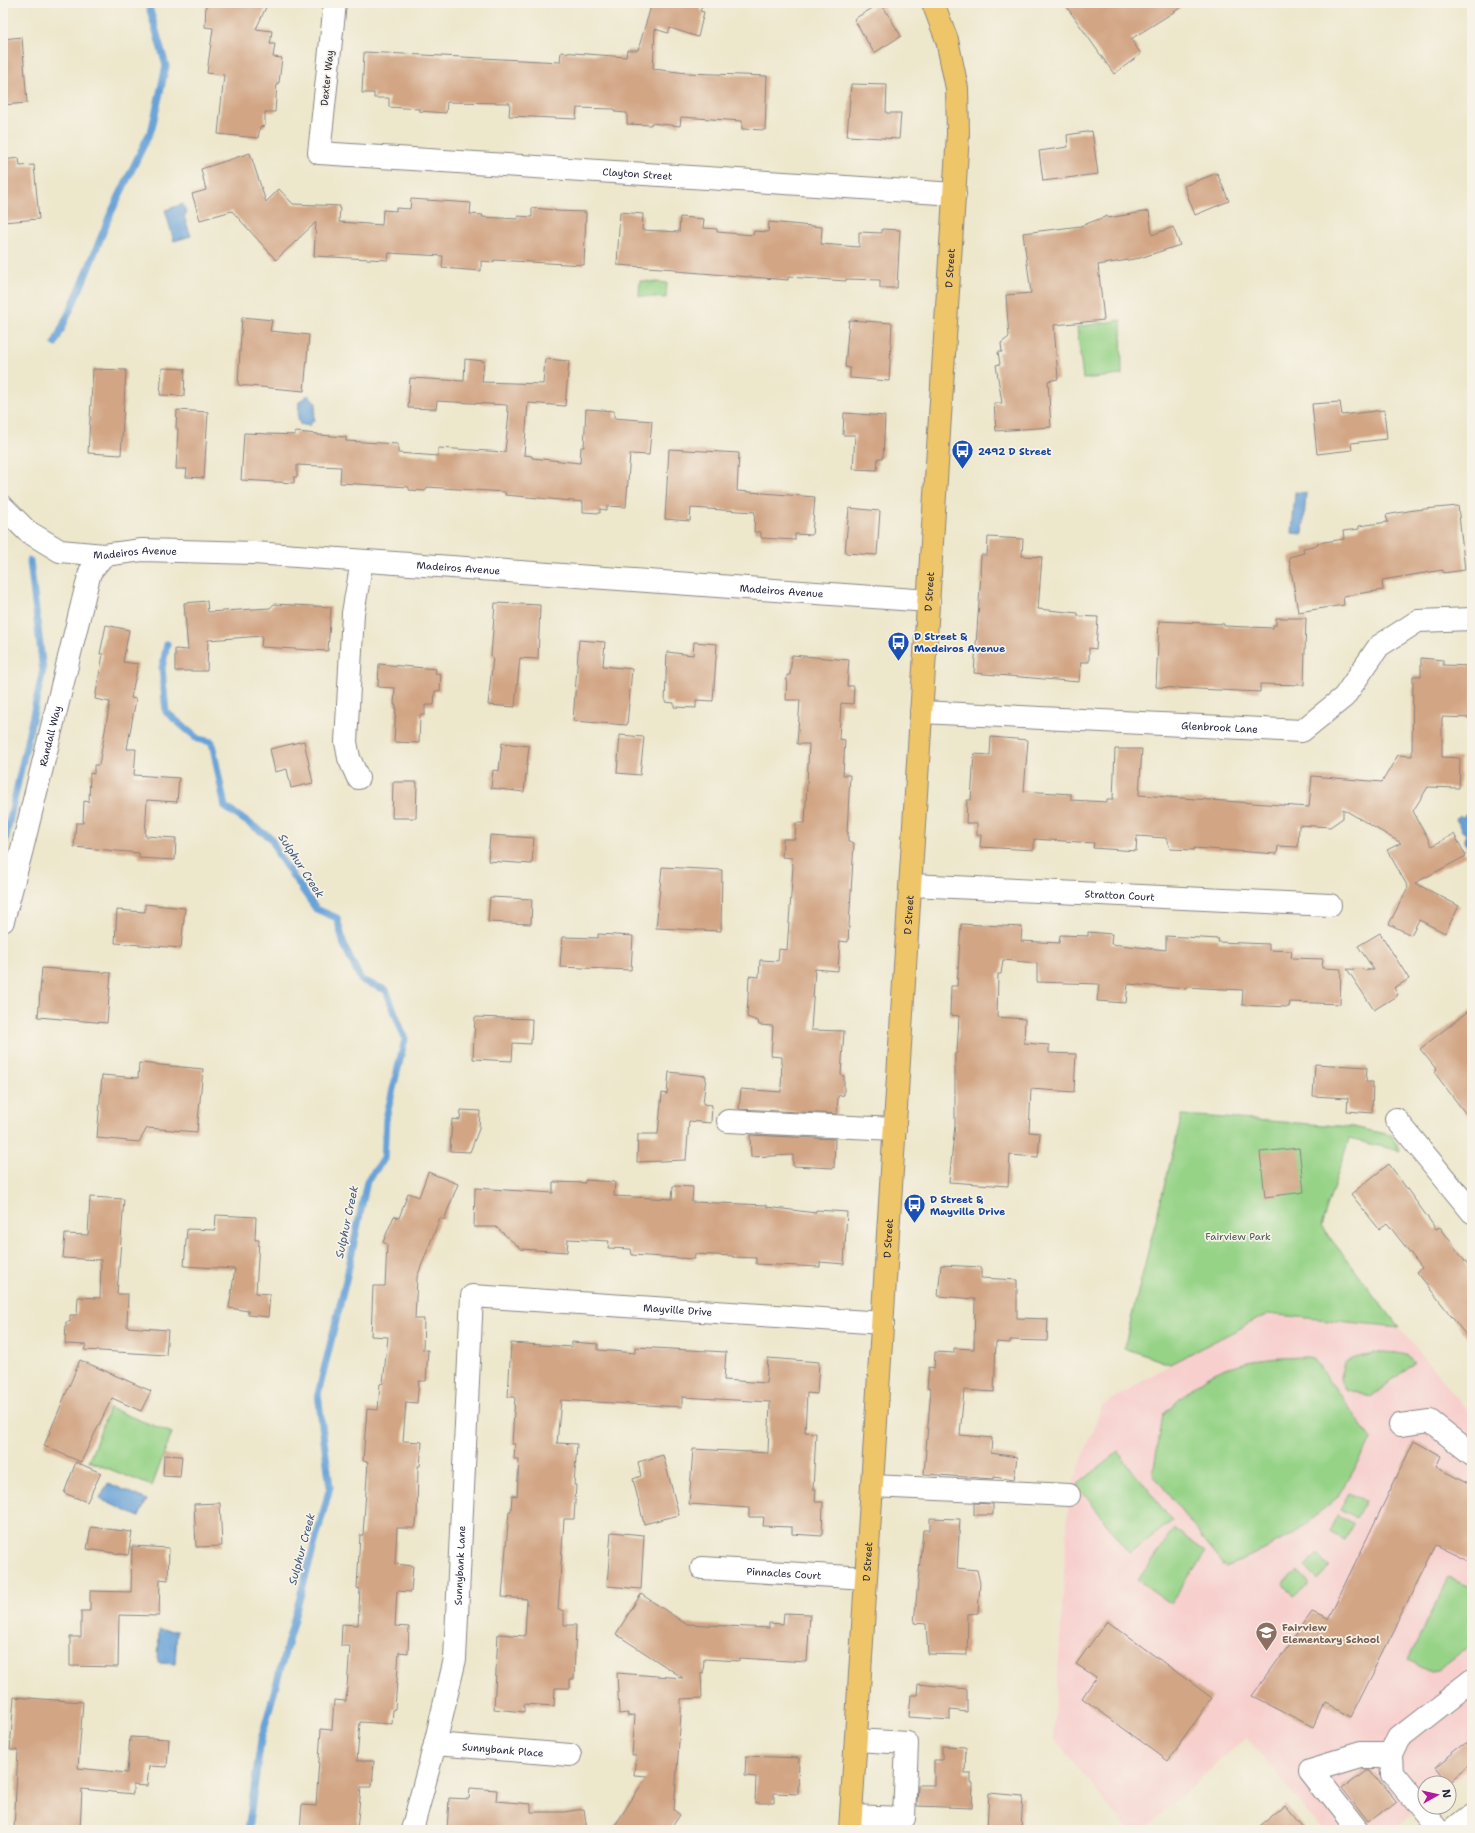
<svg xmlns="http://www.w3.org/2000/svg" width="1475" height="1833" font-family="'Shantell Sans',sans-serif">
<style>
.built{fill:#f7d0ce}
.green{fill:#96d387;stroke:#5c7a61}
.water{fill:#67a2d7;stroke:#446289}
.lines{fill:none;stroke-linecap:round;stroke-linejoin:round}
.stream{stroke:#67a2d7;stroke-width:7}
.building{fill:#d2a584}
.minor-casing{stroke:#888484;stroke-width:24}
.major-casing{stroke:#888484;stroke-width:24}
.minor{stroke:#fff;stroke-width:22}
.major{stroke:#eec569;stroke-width:22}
.labels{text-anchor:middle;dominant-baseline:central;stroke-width:3.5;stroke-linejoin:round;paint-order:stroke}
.street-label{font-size:10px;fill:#22223b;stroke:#f7f3e8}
.transit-label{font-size:10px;font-weight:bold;fill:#164399;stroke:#f7f3e8;text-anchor:start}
.park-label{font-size:10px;fill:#455752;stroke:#f7f3e8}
.education-label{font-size:10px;font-weight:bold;fill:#785e54;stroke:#f7f3e8;text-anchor:start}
.water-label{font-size:11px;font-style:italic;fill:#3e5579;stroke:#f7f3e8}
</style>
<rect width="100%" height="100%" fill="#f7f3e8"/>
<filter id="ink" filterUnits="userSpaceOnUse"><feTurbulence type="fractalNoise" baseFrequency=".025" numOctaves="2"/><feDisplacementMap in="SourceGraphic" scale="8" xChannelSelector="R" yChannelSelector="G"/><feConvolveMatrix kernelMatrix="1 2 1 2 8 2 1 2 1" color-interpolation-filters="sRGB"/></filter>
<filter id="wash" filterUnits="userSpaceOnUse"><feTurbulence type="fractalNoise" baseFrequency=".012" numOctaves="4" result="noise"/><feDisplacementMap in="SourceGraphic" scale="16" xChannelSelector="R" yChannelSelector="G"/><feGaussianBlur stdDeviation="0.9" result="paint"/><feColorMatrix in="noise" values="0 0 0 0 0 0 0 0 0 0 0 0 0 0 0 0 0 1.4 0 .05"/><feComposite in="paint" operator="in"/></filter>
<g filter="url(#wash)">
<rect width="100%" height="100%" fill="#ede7cc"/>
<path class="built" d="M1265 1315 1399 1327 1472 1416V1768L1449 1786V1783H1425V1805L1392 1830H1321L1247 1737 1143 1830H1128L1054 1738 1069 1495 1102 1406 1170 1364Z"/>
<g class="green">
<path d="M640 281 667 283 666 298 639 296Z"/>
<path d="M1121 320 1122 375 1083 379 1077 327Z"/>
<path d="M1182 1115 1353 1127 1391 1135 1401 1151 1349 1139 1321 1226 1399 1327 1268 1314 1170 1364 1124 1348Z"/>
<path d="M1383 1352C1394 1353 1408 1352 1415 1362L1371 1397 1345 1389 1340 1380 1345 1363 1355 1358Z"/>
<path d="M1308 1357 1313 1358 1372 1439 1339 1496 1292 1535 1226 1568 1153 1474 1163 1415C1177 1402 1191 1387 1207 1377 1238 1359 1273 1358 1308 1357Z"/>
<path d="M109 1408 172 1433 152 1486 89 1461Z"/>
<path d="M1118 1452 1172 1521 1130 1553 1077 1485Z"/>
<path d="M1349 1493 1365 1501 1356 1518 1340 1509Z"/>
<path d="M1337 1515 1354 1524 1345 1540 1329 1532Z"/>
<path d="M1174 1529 1206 1552 1170 1603 1138 1580Z"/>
<path d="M1318 1554 1330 1567 1317 1580 1304 1567Z"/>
<path d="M1297 1571 1309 1585 1294 1597 1283 1582Z"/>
<path d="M1449 1578 1472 1588V1644L1438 1670 1430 1671 1408 1660Z"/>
</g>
<g class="water">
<path d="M183 204 187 214 184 216 191 236 174 241 165 210Z"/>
<path d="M306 396H310L316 403 314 420 309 426 300 424 298 419 299 402Z"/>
<path d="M1295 492 1306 493 1303 534 1292 533Z"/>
<path d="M1465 814 1472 816V848L1467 847 1465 840 1466 834 1462 831 1456 819 1460 815 1463 818Z"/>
<path d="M108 1483 147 1500 139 1517 100 1499Z"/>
<path d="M159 1630 177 1631 175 1664 158 1663Z"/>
</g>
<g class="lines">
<g class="stream">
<path d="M55 343 82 284 110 215 152 128 166 66 148 3"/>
<path d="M167 644 162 668 166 712 198 739 212 742 225 807 271 838 279 856 316 909 337 918 344 945 361 980 386 990 405 1039 386 1118 384 1159 367 1181 347 1276 318 1394 330 1487 261 1740 248 1830"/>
<path d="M3 850 43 670 30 561"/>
</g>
</g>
<g id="blocks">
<g class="building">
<path d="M206 3H268L256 29 272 31 270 44H275L273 57 282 58 279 83H277L275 112H265V126L260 127 258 138 218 134 224 75 207 73 213 28 205 27Z"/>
<path d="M652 3H703L700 11 704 12 698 37 670 28 668 33 655 29 653 69 687 73 767 76 765 130 742 129V121L681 117 680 126 651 123V125L627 124V113L615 112V109L577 108 576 119 509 116 510 103 447 102 446 113 419 111V109L389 107V98H374V93H362L364 52 560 62 561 52 626 57 627 50H638Z"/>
<path d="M881 3 901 36 874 53 854 19Z"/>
<path d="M1064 3H1188L1131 39 1141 54 1114 74Z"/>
<path d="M22 37 27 103 3 105V39Z"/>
<path d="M851 84 887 85 886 113H901L899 139 847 136Z"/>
<path d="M1092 131 1098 174 1043 181 1039 151 1068 147 1067 135Z"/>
<path d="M250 153 266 202 279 189 293 204 340 206 339 222 382 225 383 210 396 211V208L410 209 411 199 471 203 470 214 483 215 482 217 518 219V216L532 217V208L555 210V211L586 212 584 265 494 260V262L481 261V271L442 268 443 256 389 253 388 260 314 256 316 222 276 260 232 211 200 220 192 194 206 190 201 169Z"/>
<path d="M19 158 20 166 34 165 39 219 3 222V160Z"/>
<path d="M1217 173 1229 201 1195 215 1184 186Z"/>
<path d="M1149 211 1152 235 1173 227 1180 245 1140 258 1098 265 1104 320 1054 325 1058 379 1048 381 1051 427 996 431 994 403H1002L996 365 1000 364 998 352H1002L1001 343 1009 337 1006 295 1031 293 1023 233 1081 226 1107 216 1108 218Z"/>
<path d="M620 212 643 214 642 230 679 232 680 217 704 219 703 228 717 229V232L753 235 754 231 768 232 769 222 822 227 821 244 859 247V232L882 233V229L900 230 897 288H880V280L846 279V281L788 277V280L676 271V269L617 265Z"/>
<path d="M242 317 272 320 270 331 309 335 304 391 238 385Z"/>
<path d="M849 320 892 323 889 381 850 378V368L845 367Z"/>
<path d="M465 359 484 361 482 382 543 384 545 359 569 361 565 406 528 403 524 455 532 456V458L580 463 581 447H584L586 409 614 411V418L652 421 649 455 630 454 626 507 607 506V510L600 509V513L583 512V502L505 495V492L427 487 425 491 409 490V487L340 483 341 467 297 465V477H294V483L241 480 244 433 295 435V432L318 434V435L346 437V441L398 444V453L438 456V448L505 452 509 412H507V405L437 401 436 409 408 408 410 378 464 381Z"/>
<path d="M162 368 185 369 184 396 160 395Z"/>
<path d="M93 369 126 370 121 455 88 453Z"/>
<path d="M1340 402 1342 415 1384 410 1387 439 1351 443 1352 450 1317 454 1312 404Z"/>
<path d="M177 410 208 412 204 478 186 477 187 469H176L178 429 176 428Z"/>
<path d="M844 413 885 416 883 458H878L877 470 853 469 855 435H843Z"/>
<path d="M669 449 739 453 737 491 815 497 812 535 795 534V540L761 538V532H754L755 512 691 508 690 521 665 519Z"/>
<path d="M1458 506 1465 570 1443 573V570L1382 580 1383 590 1343 596 1344 605 1298 612 1289 557 1304 553 1303 548 1318 545V543L1344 539 1343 531 1359 529V526L1388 522 1386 515 1414 510Z"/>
<path d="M849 508 880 511 877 555 845 553Z"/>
<path d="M988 537 1023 539 1022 556 1042 557 1038 609 1078 613V616L1098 617 1096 649 1089 648V662H1081L1079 682 974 673 981 574H980L981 555H987Z"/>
<path d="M207 601 208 612 270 608 274 604 331 607 328 651 261 647 262 636 208 640 207 671H175V649L188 650 184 603Z"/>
<path d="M495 603 540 605 538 659 520 658 515 707 488 705 493 657 491 656Z"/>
<path d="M1276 618H1306L1304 685 1260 684V692L1156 687 1159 621 1224 624V626L1273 628V625H1276Z"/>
<path d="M106 625 129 630 123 662 138 664 131 698 136 699 127 749H136L134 775 179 778 177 802 147 800 145 836 176 838 175 860 139 858V853L74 847 76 823H83L84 801 89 802 90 773 94 774V765H99L110 702 95 699 103 654H100Z"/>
<path d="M579 640 605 642 603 666 632 669 627 725 573 721Z"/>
<path d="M694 642 717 644 713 701 696 700V708L674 707V703L665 702 667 652 693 655Z"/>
<path d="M792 655 849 660 847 686H854L853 704 841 703 839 739 845 740 843 775H850L847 832H848V842L854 843 848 942 840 941 838 971 815 969 811 1030 844 1031 841 1075 844 1076V1095L838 1096 837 1114 739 1109 741 1089 781 1092 782 1057 771 1056 773 1026 759 1025 758 1021 747 1017 749 976 759 977 760 960 778 961 779 949 787 950 793 867 792 858 782 857 783 839H795L796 823H805L809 744H797L800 700H786L787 675H790Z"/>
<path d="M1421 658 1443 660V665L1472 666V718L1442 717V757L1460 758 1459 788 1428 787 1413 811 1432 846 1454 834 1466 856 1415 883 1459 906 1445 933 1419 920 1411 935 1389 924 1408 887 1387 850 1401 843 1343 809V818L1330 827 1299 825 1298 847 1278 846 1277 854 1194 848V850L1170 849 1166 838 1137 836 1136 851 1093 848 1094 843 1034 839V850L980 847 981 835H977V823H966L967 800H971L974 754 990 755 991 737 1028 740 1024 791 1071 794V800L1107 802V799H1113L1115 749H1142L1139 795 1309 807 1312 776 1382 782 1398 755 1412 756 1413 676H1421Z"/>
<path d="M379 664 436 669 435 673 441 674 440 691H435L434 705H425V715H420L419 743 394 742 396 705H394L395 688 378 687Z"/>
<path d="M620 735 644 737 640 775 617 773Z"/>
<path d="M304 741 313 783 291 788 287 769 275 772 270 749Z"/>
<path d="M502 743 529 746 524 792 491 788 493 770 499 771Z"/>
<path d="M393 782H417L416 818H392Z"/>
<path d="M490 835 534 838 532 864 488 861Z"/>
<path d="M662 867 722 870 721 931 656 928Z"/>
<path d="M490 897 532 899 531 924 488 922Z"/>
<path d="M145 904 185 908 181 948 115 943 117 910 145 912Z"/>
<path d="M961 924 1022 927 1021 941 1059 943 1060 935 1088 936V932L1112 934 1111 944 1166 950V936L1219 939 1218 942 1269 944V950L1292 951 1291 958 1323 959 1322 968 1341 969 1340 1004 1290 1002 1289 1007 1242 1005 1243 990 1186 987V989L1128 984 1126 1003 1097 1001 1099 984 1037 982V963L1003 960 1001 974H998L997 1017 1025 1019 1024 1043 1049 1045V1053L1076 1054 1074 1092 1031 1089 1029 1132 1040 1133 1038 1157 1010 1155 1008 1186 949 1182 955 1125V1053H957L959 1016 950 1015 951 986H957Z"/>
<path d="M1380 933 1409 979 1394 988 1398 995 1374 1010 1347 969 1374 970 1358 946Z"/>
<path d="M598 934 633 936 631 970 560 967 562 937 598 938Z"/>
<path d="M42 968 111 973 107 1023 38 1017Z"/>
<path d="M1472 1008V1122L1434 1072 1437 1070 1420 1049Z"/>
<path d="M475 1017 532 1019 531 1044 513 1043 512 1061 473 1059Z"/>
<path d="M139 1063 203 1069 197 1132 147 1128 139 1142 97 1138 102 1075 138 1078Z"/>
<path d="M1315 1064 1367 1067 1366 1082H1373L1372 1113 1347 1111 1348 1098 1313 1096Z"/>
<path d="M669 1072 706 1076 703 1104 712 1105 711 1123 689 1121 686 1160 637 1162 638 1134H658L662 1093 667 1094Z"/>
<path d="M461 1110 480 1111 479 1129 470 1152 450 1151 452 1119 460 1120Z"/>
<path d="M750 1135 835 1139 834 1168 793 1166V1155L751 1157Z"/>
<path d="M1299 1148 1304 1192 1265 1197 1260 1152Z"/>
<path d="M1389 1164 1436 1229 1440 1227 1472 1271V1343L1417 1272 1422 1268 1387 1223 1379 1229 1351 1194Z"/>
<path d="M428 1172 458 1184 444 1220 440 1218 417 1277 415 1319H424L423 1350H428L426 1381H419L417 1403 406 1402 403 1441 422 1442 420 1466H418L417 1517 415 1528H397L395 1564 413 1566 411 1592 397 1591 395 1626 409 1627 408 1653 399 1652 395 1709H393L392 1724 360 1722 357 1761H374L372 1787H361L357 1830H300L302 1805 316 1806 321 1729 332 1730 334 1700 346 1701 350 1646H341L342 1624 358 1625 360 1589 357 1588 360 1535H363L368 1462 363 1461 367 1409 378 1410 380 1384 383 1383 388 1337 371 1336 373 1286H385L387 1244 383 1242 394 1216 399 1218 408 1193 419 1197Z"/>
<path d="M585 1180 615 1182 614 1196 672 1199 673 1186 693 1187 692 1202 767 1205V1207L816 1213V1210L847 1212 844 1264 820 1262V1267L756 1264V1258L733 1257V1256L695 1254 694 1259 632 1255 631 1249 608 1248 609 1241 568 1239 567 1252 521 1249 496 1227H474L475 1188 553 1193V1182L585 1183Z"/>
<path d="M90 1197 124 1199 117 1294H128L127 1327 168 1330 166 1355 84 1350 86 1345 65 1344 66 1322H70V1315H77L78 1297 100 1298 101 1260 63 1258 65 1234 88 1235Z"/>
<path d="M216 1215 256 1217 255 1240H259L256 1293 270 1294 268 1317 248 1315V1311L229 1308 235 1269 184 1266 187 1229 215 1230Z"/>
<path d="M941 1265 981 1267V1278L1017 1280V1318L1048 1319 1047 1341 1010 1340V1343L996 1342 994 1392 964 1390 960 1435 992 1438 991 1453 1017 1457 1014 1480 994 1477V1479L924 1474 931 1389 927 1388 929 1367 934 1368 935 1352 954 1353V1348L974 1349 975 1299 938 1296Z"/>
<path d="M572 1342 598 1344V1350L635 1353V1347L726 1352 724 1380 766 1383 768 1358 819 1362 817 1394 807 1393 805 1432 816 1433 813 1489H816L815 1502H823L822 1536 792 1534V1527L763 1526 764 1517H749V1508L689 1504 693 1449 768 1453 770 1402 682 1397V1407L561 1400 557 1443 577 1444 574 1485H576L574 1519H564L558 1610 564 1611V1625H576L574 1679H570V1688H555L554 1706 524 1704V1712L494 1709 498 1634 525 1636 527 1599 502 1597 509 1511H511L512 1495 517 1496 519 1459H514L515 1444H512L515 1397H508L511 1343 572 1347Z"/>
<path d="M80 1360 151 1391 141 1411 112 1398 81 1462 44 1446Z"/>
<path d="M1414 1441 1441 1456 1436 1467 1472 1486V1562L1437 1545 1351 1716 1324 1703 1313 1727 1252 1696 1312 1612 1328 1619Z"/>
<path d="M164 1455 182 1456 180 1477 163 1476Z"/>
<path d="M663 1455 679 1515 644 1524 633 1479 641 1476 638 1462Z"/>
<path d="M76 1462 101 1473 87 1502 64 1493Z"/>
<path d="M220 1503 222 1546 196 1547 194 1504Z"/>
<path d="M974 1503 993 1504V1515H974Z"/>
<path d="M930 1518 960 1519 957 1568 977 1570 980 1583 978 1613 968 1614 967 1655 928 1654 926 1624 914 1623 923 1530H930Z"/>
<path d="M91 1527 132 1532 128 1555 87 1549Z"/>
<path d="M611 1532 644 1535 641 1589 607 1586Z"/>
<path d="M132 1546 169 1548 168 1580 160 1579 159 1616 119 1615 118 1667 70 1666V1637H81V1611H90V1591L131 1592Z"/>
<path d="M641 1594 686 1624 769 1628V1623L783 1624 784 1613 810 1614 807 1662 739 1658V1661L704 1659 703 1674 701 1673 702 1698 681 1699V1714L674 1810 680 1815 670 1830H612L647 1776 634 1775 636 1755H632L635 1715 627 1716 628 1713 619 1714 617 1673 683 1678 616 1634Z"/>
<path d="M1107 1621 1212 1698 1168 1761 1082 1698 1096 1677 1076 1664Z"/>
<path d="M918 1684 967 1689V1712L950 1710V1720L909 1717 911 1695H917Z"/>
<path d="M14 1697 83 1702 78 1768 127 1773 130 1737 169 1739 167 1767 149 1766 147 1786 133 1785V1794L82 1789 80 1830H14L18 1750H10Z"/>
<path d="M1472 1738V1764L1449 1783H1446L1434 1768Z"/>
<path d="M942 1746 966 1747 965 1773H971V1783H973L972 1808 917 1806 918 1785H934V1760H942Z"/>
<path d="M746 1756 799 1758 798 1794 774 1793V1803H755L756 1777 745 1776Z"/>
<path d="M1366 1768H1370L1396 1802 1369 1823 1341 1787Z"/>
<path d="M470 1788 497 1790 496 1801 531 1804V1812H564L584 1809 587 1830H447L449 1798 469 1799Z"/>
<path d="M989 1793 1023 1796 1021 1830 987 1828Z"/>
<path d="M1285 1805 1306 1830H1255Z"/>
</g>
</g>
</g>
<g filter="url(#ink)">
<use href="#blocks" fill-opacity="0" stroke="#888484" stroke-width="1"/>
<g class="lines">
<defs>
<g id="minor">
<path id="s1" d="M335 3 319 153 955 194"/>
<path id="s2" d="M3 507 27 531 60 551 104 555 142 550 254 553 929 601"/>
<path id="s3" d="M921 712 1302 731 1344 697 1379 646 1418 621 1472 619"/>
<path d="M358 778 349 758 346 742 353 613 362 561"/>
<path id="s4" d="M911 885 1330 905"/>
<path id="s5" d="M3 921 22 849 90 572 104 555"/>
<path d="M1396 1119 1472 1212"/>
<path d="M728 1121 895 1129"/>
<path d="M1400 1425 1430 1421 1472 1454"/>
<path d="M872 1486 1069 1495"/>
<path id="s6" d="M702 1568 866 1578"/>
<path id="s7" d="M435 1744 570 1755"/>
<path d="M851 1816 904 1818 907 1743 856 1740"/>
<path id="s8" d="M412 1830 435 1744 455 1659 472 1296 883 1323"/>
<path d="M1357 1830 1310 1770 1360 1755H1391"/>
<path d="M1438 1830 1392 1774 1391 1755 1399 1738 1472 1681"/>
<path d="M1452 1830 1472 1814"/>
</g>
<g id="major">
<path id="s9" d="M850 1830 958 134 957 88 947 40 933 3"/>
</g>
</defs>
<use href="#minor" class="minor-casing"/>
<use href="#major" class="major-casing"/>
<use href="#minor" class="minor"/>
<use href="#major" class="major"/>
</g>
</g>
<defs>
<symbol id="bus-pin" viewBox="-11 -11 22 30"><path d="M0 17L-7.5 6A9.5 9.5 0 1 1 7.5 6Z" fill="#1a4fb4" stroke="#f7f3e8"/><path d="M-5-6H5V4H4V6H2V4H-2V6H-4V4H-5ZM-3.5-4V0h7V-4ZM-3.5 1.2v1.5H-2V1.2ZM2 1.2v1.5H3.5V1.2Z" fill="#fff"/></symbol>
<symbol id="school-pin" viewBox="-11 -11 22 30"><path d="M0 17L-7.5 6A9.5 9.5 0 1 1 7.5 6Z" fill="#8d6e63" stroke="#f7f3e8"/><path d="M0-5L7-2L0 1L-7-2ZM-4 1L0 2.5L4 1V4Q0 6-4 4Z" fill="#fff"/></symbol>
</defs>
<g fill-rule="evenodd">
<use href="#bus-pin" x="950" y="438" width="25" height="34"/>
<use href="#bus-pin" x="886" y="630" width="25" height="34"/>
<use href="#bus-pin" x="902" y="1192" width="25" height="34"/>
<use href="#school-pin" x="1254" y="1620" width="25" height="34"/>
</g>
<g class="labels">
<g class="street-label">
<text transform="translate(327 78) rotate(-84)">Dexter Way</text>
<text stroke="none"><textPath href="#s1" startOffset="470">Clayton Street</textPath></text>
<text stroke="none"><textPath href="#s9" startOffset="1565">D Street</textPath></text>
<text stroke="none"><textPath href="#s2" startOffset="148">Madeiros Avenue</textPath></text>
<text stroke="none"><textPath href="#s2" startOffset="472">Madeiros Avenue</textPath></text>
<text stroke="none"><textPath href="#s2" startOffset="796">Madeiros Avenue</textPath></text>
<text stroke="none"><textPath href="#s9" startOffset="1241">D Street</textPath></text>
<text stroke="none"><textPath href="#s3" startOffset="299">Glenbrook Lane</textPath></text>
<text stroke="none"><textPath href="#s5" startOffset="191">Randall Way</textPath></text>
<text stroke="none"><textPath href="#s4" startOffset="209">Stratton Court</textPath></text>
<text stroke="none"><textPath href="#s9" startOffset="917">D Street</textPath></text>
<text stroke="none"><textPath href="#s9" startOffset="593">D Street</textPath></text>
<text stroke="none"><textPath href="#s8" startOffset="746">Mayville Drive</textPath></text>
<text stroke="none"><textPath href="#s9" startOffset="269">D Street</textPath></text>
<text stroke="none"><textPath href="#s8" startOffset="270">Sunnybank Lane</textPath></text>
<text stroke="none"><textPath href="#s6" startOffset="82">Pinnacles Court</textPath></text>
<text stroke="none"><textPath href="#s7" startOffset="68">Sunnybank Place</textPath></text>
</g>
<g class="transit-label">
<text x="978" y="451">2492 D Street</text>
<text x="914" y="636">D Street &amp;<tspan x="914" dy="12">Madeiros Avenue</tspan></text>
<text x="930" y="1199">D Street &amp;<tspan x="930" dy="12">Mayville Drive</tspan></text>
</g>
<g class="park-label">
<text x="1238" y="1236">Fairview Park</text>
</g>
<g class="education-label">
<text x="1282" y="1627">Fairview<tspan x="1282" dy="12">Elementary School</tspan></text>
</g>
<g class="water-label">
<text transform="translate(301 866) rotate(57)">Sulphur Creek</text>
<text transform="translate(347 1222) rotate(-78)">Sulphur Creek</text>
<text transform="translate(302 1549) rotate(-75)">Sulphur Creek</text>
</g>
</g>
<rect width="1475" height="1833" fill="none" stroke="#f7f3e8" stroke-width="16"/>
<g transform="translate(1437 1795) rotate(82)"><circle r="19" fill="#f7f3e8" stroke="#a29fa3"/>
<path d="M0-3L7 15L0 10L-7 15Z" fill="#b5179e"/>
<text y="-6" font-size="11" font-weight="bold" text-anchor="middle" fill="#22223b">N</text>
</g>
</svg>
